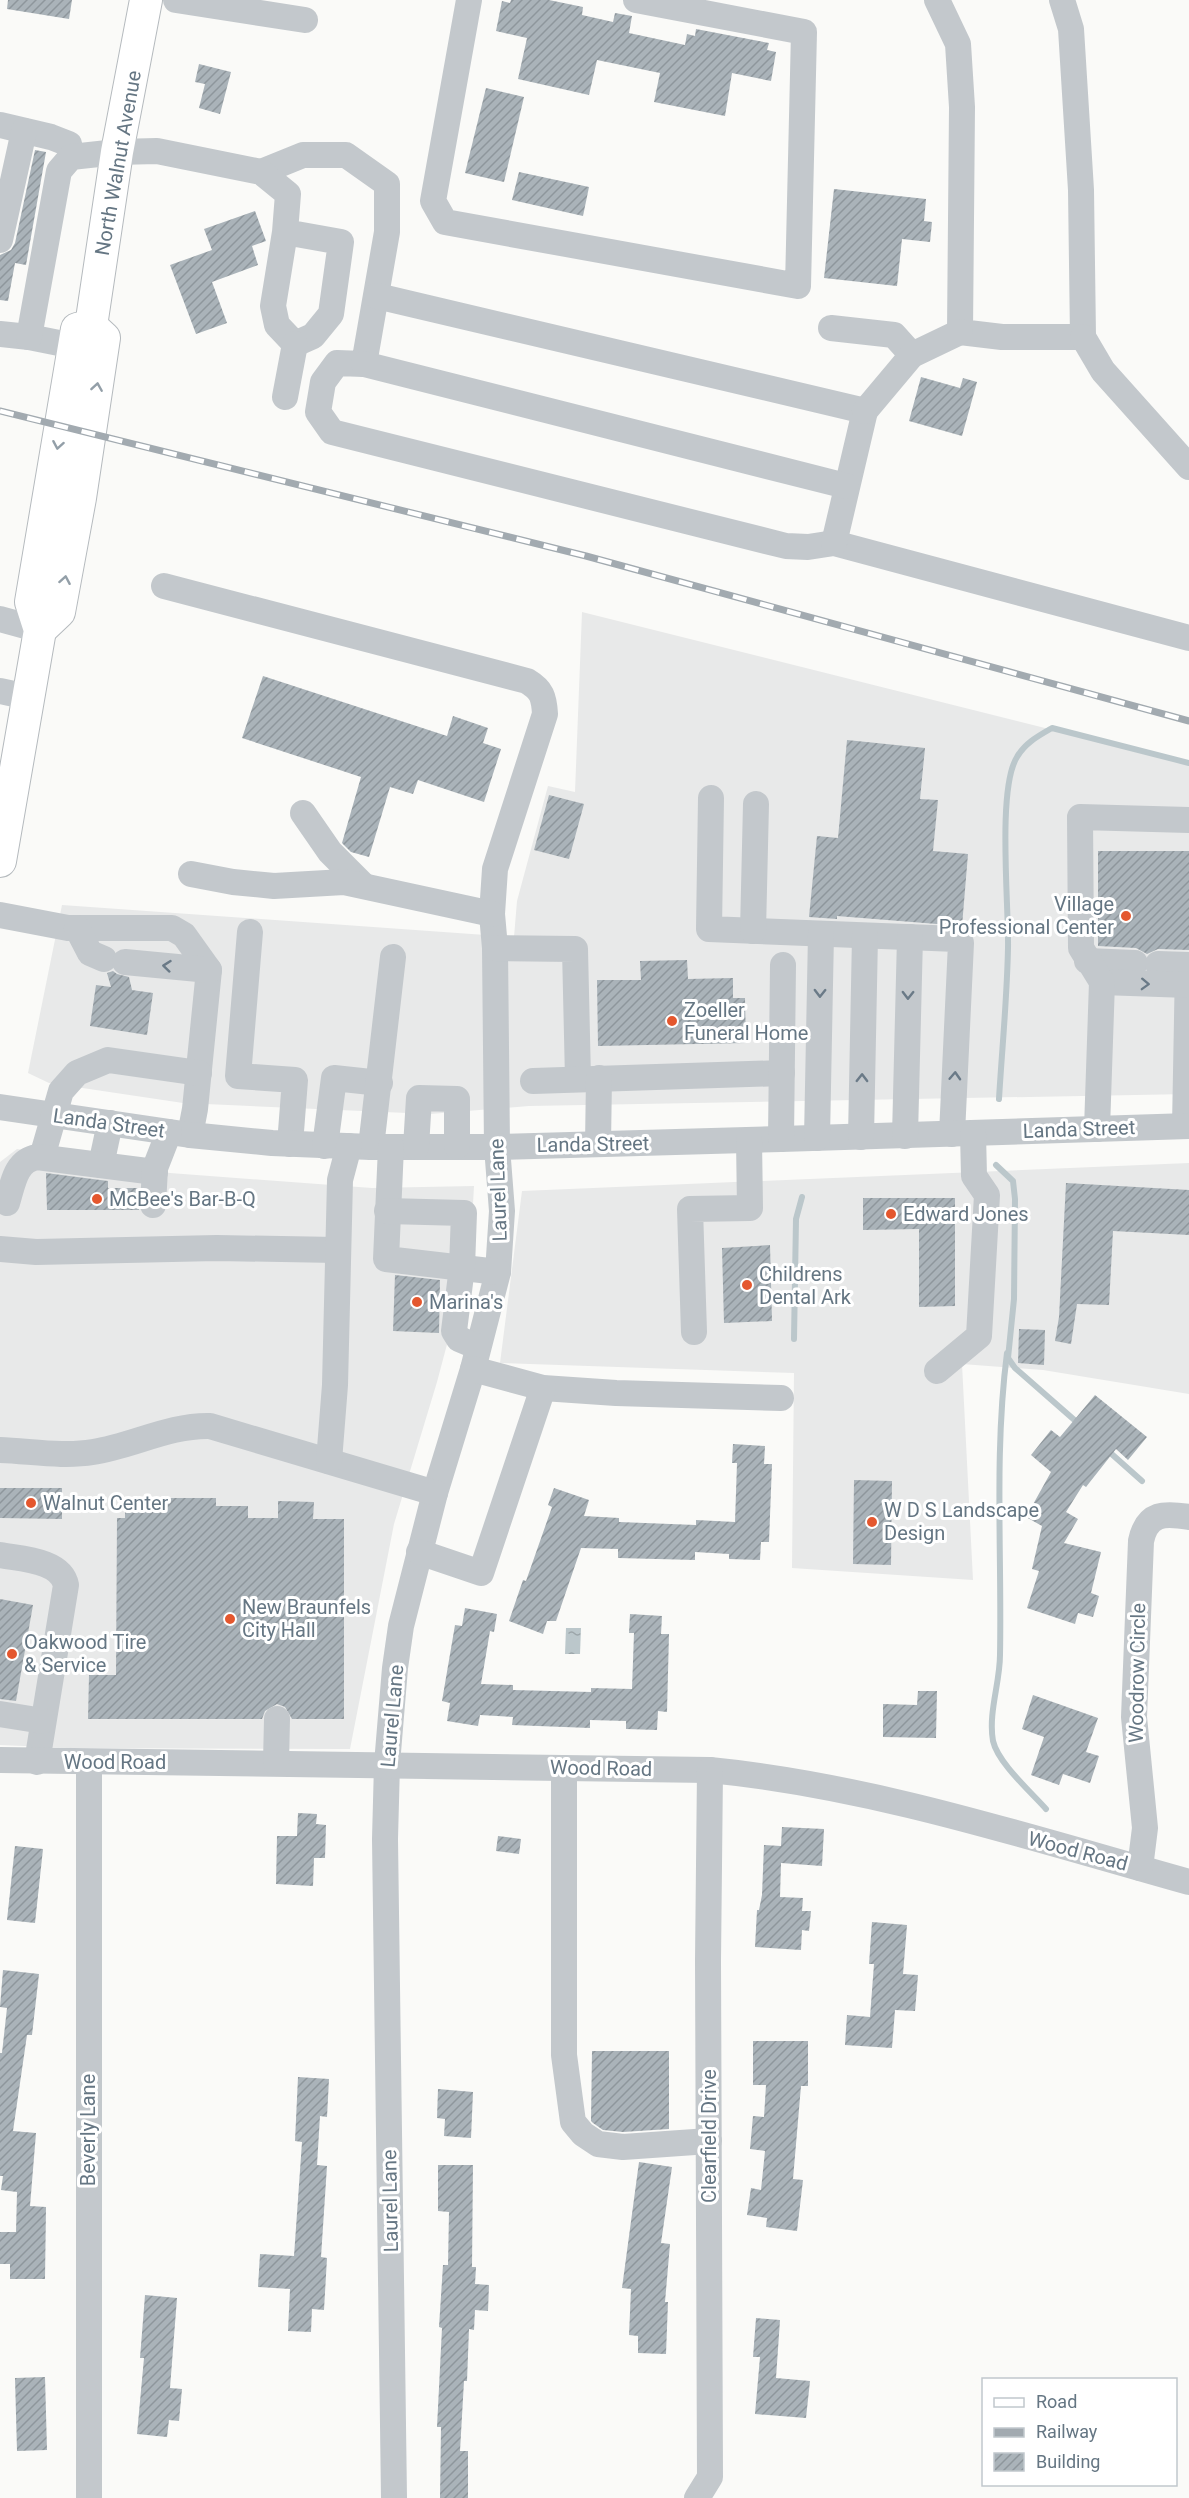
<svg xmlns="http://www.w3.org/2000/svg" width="1189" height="2498" font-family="Roboto,sans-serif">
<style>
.built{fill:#e8e9e9}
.water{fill:url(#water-ripples)}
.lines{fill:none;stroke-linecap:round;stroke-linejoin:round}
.stream{stroke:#bbc7cb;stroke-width:6}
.building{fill:url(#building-hatch)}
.major-casing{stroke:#b5babe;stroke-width:34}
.minor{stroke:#c3c8cc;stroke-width:26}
.major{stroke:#fff;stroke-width:32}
.rail-casing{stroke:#a2aab0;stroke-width:7}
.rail{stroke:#fff;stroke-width:4.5;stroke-dasharray:14;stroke-linecap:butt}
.oneway{stroke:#939fa8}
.oneway2{stroke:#6a7a87}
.poi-dot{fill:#e4572e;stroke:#fff;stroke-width:2}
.labels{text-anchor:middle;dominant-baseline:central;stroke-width:6;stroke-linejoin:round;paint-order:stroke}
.street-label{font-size:20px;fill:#657683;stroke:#fff}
.poi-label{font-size:20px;fill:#657683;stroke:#fff;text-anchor:start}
</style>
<defs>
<pattern id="water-ripples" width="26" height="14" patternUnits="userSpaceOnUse" patternTransform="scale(1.5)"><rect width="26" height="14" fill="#bbc7cb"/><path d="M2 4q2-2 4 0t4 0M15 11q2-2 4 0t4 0" fill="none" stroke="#9ca6aa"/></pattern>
<pattern id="building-hatch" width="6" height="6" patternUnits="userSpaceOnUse" patternTransform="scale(1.5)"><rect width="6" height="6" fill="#aab3b9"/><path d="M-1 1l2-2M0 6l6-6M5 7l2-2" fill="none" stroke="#8e969c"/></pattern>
</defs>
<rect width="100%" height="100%" fill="#fafaf8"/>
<g class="built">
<path d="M582 612 1189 764V1094L529 1106 430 1114 183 1103 49 1083 28 1073 62 905 514 937 517 901 548 786 575 792Z"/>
<path d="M17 1149 170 1173 372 1188 474 1186 470 1258 437 1382 394 1524 350 1749 71 1748 0 1745V1162Z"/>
<path d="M1189 1163V1394L1043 1370 962 1364 973 1580 792 1568 794 1373 500 1363 522 1191Z"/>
</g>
<path class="water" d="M566 1628H581L580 1654H565Z"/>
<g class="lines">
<g class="stream">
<path d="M999 1099C1002 1049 1007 999 1008 948 1009 906 997 789 1017 757 1025 743 1038 736 1052 728L1189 763"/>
<path d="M996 1165 1013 1181 1015 1199 1014 1299 1008 1358 1015 1368 1079 1424"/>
<path d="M794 1339 796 1219 802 1197"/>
<path d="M1007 1353C994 1453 1002 1555 1000 1655 1000 1683 988 1713 993 1741 998 1763 1031 1792 1046 1809"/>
<path d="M1106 1449 1142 1481"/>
</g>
</g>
<g class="building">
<path d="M8 0H72L69 19 7 9Z"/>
<path d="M511 0H549L583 7 582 15 613 22 615 13 632 16 629 33 685 45 687 34 695 36 696 29 769 43 767 50 776 52 771 81 732 73 725 116 654 102 660 73 597 60 589 95 518 79 527 38 496 31 502 1 510 3Z"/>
<path d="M199 64 231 72 220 114 199 108 205 84 195 82Z"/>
<path d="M486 88 524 97 504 182 465 173Z"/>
<path d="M35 150 46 152 26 265 15 263 8 301 0 300V255L11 250 15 243Z"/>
<path d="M519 172 589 187 583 216 512 200Z"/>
<path d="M834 189 926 199 924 221 932 222 930 242 902 239 897 286 824 278Z"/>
<path d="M255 211 266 241 252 246 258 265 212 282 227 323 196 334 170 265 212 250 204 229Z"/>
<path d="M921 377 960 388 963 378 977 382 962 436 909 421Z"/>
<path d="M263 676 447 736 453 716 488 728 483 743 501 749 484 802 418 780 413 794 390 787 369 857 351 852 342 843 361 777 242 738Z"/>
<path d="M847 740 925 748 920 799 938 800 933 851 968 854 962 926 837 916V919L809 917 817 836 838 838Z"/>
<path d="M549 795 584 804 569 859 534 850Z"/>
<path d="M1098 851H1189V950L1158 949 1147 954 1136 948 1098 946Z"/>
<path d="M687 960 688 979 733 978V998H745L746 1043 598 1046 597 980H641L640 961Z"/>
<path d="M113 971 117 974 129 977 132 990 153 993 147 1035 90 1026 96 985 111 987 107 973Z"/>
<path d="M46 1173 108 1181V1188H139V1210H47Z"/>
<path d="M1066 1183 1189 1190V1235L1113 1231 1109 1305 1077 1304 1071 1344 1055 1341 1059 1317Z"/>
<path d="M863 1198H955V1306L919 1307V1229L863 1230Z"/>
<path d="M770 1245 772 1321 724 1323 722 1248Z"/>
<path d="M395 1275 440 1280 439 1333 393 1331Z"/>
<path d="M1019 1329 1045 1330 1044 1365 1018 1363Z"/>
<path d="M1095 1395 1147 1437 1128 1460 1116 1449 1086 1487 1083 1485 1066 1512 1078 1519 1064 1543 1101 1552 1091 1593 1099 1596 1093 1617 1078 1613 1075 1624 1027 1608 1039 1571 1032 1569 1042 1526 1026 1517 1051 1472 1031 1455 1051 1430 1060 1437Z"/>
<path d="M733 1444 765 1446 764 1464H772L769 1542H761L760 1560 729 1559V1554L695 1552V1560L618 1558V1549L581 1548 556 1621H547L543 1634 509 1621 523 1580 526 1581 552 1507 548 1505 554 1488 589 1500 584 1516 619 1518V1522L696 1525V1520L735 1522 737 1463H732Z"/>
<path d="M854 1480 892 1481 891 1565 853 1564Z"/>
<path d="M0 1488H62V1519L0 1518Z"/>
<path d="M155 1498H216V1506H248V1518H278V1501L314 1502 313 1519H344V1719H292L285 1707 277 1704 265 1711 262 1719H88L89 1675H116L117 1518H125V1506H155Z"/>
<path d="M0 1599 33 1605 16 1701 0 1699Z"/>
<path d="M465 1608 497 1614 494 1632 490 1631 481 1684 513 1685V1690L591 1692V1688L632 1689 634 1633H629L630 1614 662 1616 661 1634H669L667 1712 658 1711 657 1730 626 1729V1721L590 1720V1728L512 1725 513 1717 480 1715 478 1726 447 1721 450 1703 442 1701 455 1625 462 1626Z"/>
<path d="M918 1691H937L936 1738 883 1737V1704L917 1705Z"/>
<path d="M1033 1695 1098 1718 1086 1752 1099 1756 1090 1783 1063 1774 1059 1785 1031 1775 1044 1737 1022 1729Z"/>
<path d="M298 1813 317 1814 316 1824 326 1825 325 1858H314L313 1886 276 1884 277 1836H297Z"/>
<path d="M782 1827 824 1829 822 1866 781 1863 780 1897 803 1898 802 1911H811L809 1931 802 1930 801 1950 755 1947 757 1910H759L762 1895 764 1845 781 1846Z"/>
<path d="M498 1836 521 1839 519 1854 496 1851Z"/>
<path d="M15 1846 43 1849 35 1923 7 1920Z"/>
<path d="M872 1922 907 1925 903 1974 918 1975 915 2011 895 2010 892 2048 845 2045 847 2015 870 2017 874 1964H869Z"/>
<path d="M3 1970 39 1974 32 2035H27L13 2131 36 2133 30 2206 46 2207 45 2279H10V2264H0V2232H16L17 2192 1 2190 3 2176H0V2053H2L7 2008 0 2007Z"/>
<path d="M753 2041H808V2086H801L793 2179 803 2180 797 2231 766 2227 767 2218 747 2215 751 2188 761 2190 765 2151 750 2149 753 2116 764 2117 766 2085H753Z"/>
<path d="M592 2051H669V2129L623 2132 603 2130 593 2123 591 2121Z"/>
<path d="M298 2077 329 2079 327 2117 320 2116 317 2165 327 2166 321 2257 327 2258 324 2310 312 2309 311 2332 288 2331 290 2289 258 2287 260 2254 294 2256 302 2142 295 2141Z"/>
<path d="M438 2089 473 2092 471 2138 444 2136 445 2119 437 2118Z"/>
<path d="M639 2162 672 2167 661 2243 670 2244 665 2302H668L666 2354 638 2353V2336L629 2335 631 2289 622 2288Z"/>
<path d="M438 2165H473L472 2267H476L475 2284 489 2285 488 2311 475 2310 474 2330 469 2329 467 2381H464L460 2451H468V2498H440L441 2427H437L442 2328 439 2327 443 2265H448L449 2212 438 2211Z"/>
<path d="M145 2295 177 2298 170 2388 182 2389 179 2421 169 2420 167 2437 137 2434 144 2358H140Z"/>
<path d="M756 2318 780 2320 776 2378 810 2381 806 2418 755 2414 760 2357H753Z"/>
<path d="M45 2377 47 2450 17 2451 15 2378Z"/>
</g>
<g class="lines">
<defs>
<g id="major">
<path d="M91 326 117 152 146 0"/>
<path d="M40 630 59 612 80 498 104 338 91 326"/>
<path d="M0 861 40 630 31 602 77 329 91 326"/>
</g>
</defs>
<use href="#major" class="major-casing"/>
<g class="minor">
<path d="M176 0 305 20"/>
<path d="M469 0 433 201 445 222 798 286 804 32 636 0"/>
<path d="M937 0 958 44 962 107 960 332 1002 337H1083L1081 190 1071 29 1062 0"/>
<path d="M0 125 51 137 69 144 71 157"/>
<path d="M261 172 303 155H346L387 184V232L364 364 337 363 323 382 318 412 332 432 786 546 808 547 834 543 1189 638"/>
<path d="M0 240 24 131"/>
<path d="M377 296 865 411 834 543"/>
<path d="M831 328 894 335 912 355"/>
<path d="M0 334 29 337 74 346"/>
<path d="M29 337 59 171 71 157 117 152 157 151 261 172 288 194 285 232 273 306 277 325 295 344 313 336 331 314 341 242 285 232"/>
<path d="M1083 337 1103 371 1189 467"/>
<path d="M364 364 846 486"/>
<path d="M285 397 295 344"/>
<path d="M865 411 912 355 960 332"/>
<path d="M164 586 527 681C542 690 544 697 545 714L495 869 492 914 495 948 497 1147 502 1211 498 1272 473 1369 435 1493 401 1626 395 1668 387 1764 385 1839 394 2498"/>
<path d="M0 619 40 630"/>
<path d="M0 691 28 697"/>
<path d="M711 798 709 929 957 939 961 943 952 1134"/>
<path d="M303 813 330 852 363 885"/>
<path d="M191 874 233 882 274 886 344 882 492 914"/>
<path d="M0 915 68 928H172L184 935 209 970 195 1109 190 1135"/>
<path d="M77 928 90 953 104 959"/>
<path d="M753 931 756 804"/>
<path d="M250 932 238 1076 295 1080 290 1144"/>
<path d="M495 948 575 949 578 1079"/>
<path d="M1087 961 1135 963"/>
<path d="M125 962 209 970"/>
<path d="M1158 964 1188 965 1185 1126"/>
<path d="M1102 982 1188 985"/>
<path d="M533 1081 782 1073"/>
<path d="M0 1107 190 1135 272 1143 371 1147H497L781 1139 1189 1126"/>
<path d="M1097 1129 1102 982 1081 948 1080 817 1189 820"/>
<path d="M905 1136 910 937"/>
<path d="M861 1137 865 936"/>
<path d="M817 1138 821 934"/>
<path d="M781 1139 783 965"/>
<path d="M598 1144 599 1078"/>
<path d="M325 1146 334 1078 380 1083"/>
<path d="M371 1147 393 957"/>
<path d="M391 1147 386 1259 498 1272"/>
<path d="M416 1147 419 1098 457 1099V1146"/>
<path d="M42 1157 61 1091 77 1073 108 1060 199 1073"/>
<path d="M101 1165 110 1123"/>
<path d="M7 1203C13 1184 15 1161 37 1157L155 1172"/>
<path d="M153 1205 155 1168 169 1132"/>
<path d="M387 1211 464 1213 462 1267 454 1331 459 1339 478 1347"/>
<path d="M0 1249 36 1252 217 1248 337 1250"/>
<path d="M694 1332 690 1209 750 1208 749 1140"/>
<path d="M473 1369 543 1388 616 1393 781 1398"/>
<path d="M937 1371 979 1336 987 1195 974 1176 973 1133"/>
<path d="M0 1450C30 1451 63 1457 93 1452 133 1446 169 1425 210 1426L435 1493"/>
<path d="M329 1461 335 1385 340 1180 349 1146"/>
<path d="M419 1552 481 1573 543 1388"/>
<path d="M0 1555C21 1559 61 1560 66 1585L37 1762"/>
<path d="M0 1714 43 1721"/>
<path d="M0 1760 710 1770C873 1786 1031 1838 1189 1882"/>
<path d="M276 1762 277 1719"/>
<path d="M564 1768V2055L573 2122 583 2134 598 2144 623 2147 709 2141"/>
<path d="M1140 1868 1145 1828 1134 1717 1141 1541C1147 1512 1165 1513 1189 1517"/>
<path d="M89 2498V1763"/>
<path d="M697 2498 710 2477 708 1961 710 1770"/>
</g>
<use href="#major" class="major"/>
<defs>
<path id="rail" d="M0 411 586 556 1189 721"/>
</defs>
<use href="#rail" class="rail-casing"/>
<use href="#rail" class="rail"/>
</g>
<defs><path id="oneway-chevron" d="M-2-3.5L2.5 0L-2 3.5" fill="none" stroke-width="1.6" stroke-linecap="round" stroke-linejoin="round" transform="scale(1.5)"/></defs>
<g class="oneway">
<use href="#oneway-chevron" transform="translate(97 387) rotate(-81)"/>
<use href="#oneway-chevron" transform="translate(58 445) rotate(100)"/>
<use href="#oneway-chevron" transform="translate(65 580) rotate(-80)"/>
</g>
<g class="oneway2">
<use href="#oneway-chevron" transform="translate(167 966) rotate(-174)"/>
<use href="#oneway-chevron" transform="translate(1145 984) rotate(2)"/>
<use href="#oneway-chevron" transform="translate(820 993) rotate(91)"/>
<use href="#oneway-chevron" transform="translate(908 995) rotate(91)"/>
<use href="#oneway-chevron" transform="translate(955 1076) rotate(-87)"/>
<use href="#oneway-chevron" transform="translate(862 1078) rotate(-89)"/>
</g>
<g class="poi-dot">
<circle cx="1126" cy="916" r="6"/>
<circle cx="672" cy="1021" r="6"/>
<circle cx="97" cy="1199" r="6"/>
<circle cx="891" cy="1214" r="6"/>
<circle cx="747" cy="1285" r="6"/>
<circle cx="417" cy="1302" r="6"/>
<circle cx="31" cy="1503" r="6"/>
<circle cx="872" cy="1522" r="6"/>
<circle cx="230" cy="1619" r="6"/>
<circle cx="12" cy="1654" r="6"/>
</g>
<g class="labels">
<g class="street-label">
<text transform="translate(118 163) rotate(-80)">North Walnut Avenue</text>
<text transform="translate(109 1123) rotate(8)">Landa Street</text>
<text transform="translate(1079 1129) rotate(-2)">Landa Street</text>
<text transform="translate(593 1144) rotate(-1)">Landa Street</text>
<text transform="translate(498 1190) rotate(-92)">Laurel Lane</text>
<text transform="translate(1137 1673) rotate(-89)">Woodrow Circle</text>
<text transform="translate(392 1716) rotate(-85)">Laurel Lane</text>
<text x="115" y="1762">Wood Road</text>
<text transform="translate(601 1768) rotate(1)">Wood Road</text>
<text transform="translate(1078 1851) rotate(15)">Wood Road</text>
<text transform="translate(88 2130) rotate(-90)">Beverly Lane</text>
<text transform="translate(709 2136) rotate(-90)">Clearfield Drive</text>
<text transform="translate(390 2201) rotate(-91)">Laurel Lane</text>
</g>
<g class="poi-label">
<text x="1114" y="904" text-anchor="end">Village<tspan x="1114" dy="23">Professional Center</tspan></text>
<text x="684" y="1010">Zoeller<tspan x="684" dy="23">Funeral Home</tspan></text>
<text x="109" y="1199">McBee's Bar-B-Q</text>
<text x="903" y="1214">Edward Jones</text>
<text x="759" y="1274">Childrens<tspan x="759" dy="23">Dental Ark</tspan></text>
<text x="429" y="1302">Marina's</text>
<text x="43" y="1503">Walnut Center</text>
<text x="884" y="1510">W D S Landscape<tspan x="884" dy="23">Design</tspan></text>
<text x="242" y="1607">New Braunfels<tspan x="242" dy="23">City Hall</tspan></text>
<text x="24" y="1642">Oakwood Tire<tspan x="24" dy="23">&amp; Service</tspan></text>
</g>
</g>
<rect x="982" y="2378" width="195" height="108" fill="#ffffff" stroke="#c1c8cd" stroke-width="1.5"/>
<rect x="994" y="2398" width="30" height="9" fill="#ffffff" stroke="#c1c8cd" stroke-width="1.5"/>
<text x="1036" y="2408" font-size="18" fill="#657683">Road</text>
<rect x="994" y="2428" width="30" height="9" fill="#a2aab0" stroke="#c1c8cd" stroke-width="1.5"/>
<text x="1036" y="2438" font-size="18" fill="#657683">Railway</text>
<rect x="994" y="2453" width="30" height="18" fill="url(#building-hatch)" stroke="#c1c8cd" stroke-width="1.5"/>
<text x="1036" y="2468" font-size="18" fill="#657683">Building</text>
</svg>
